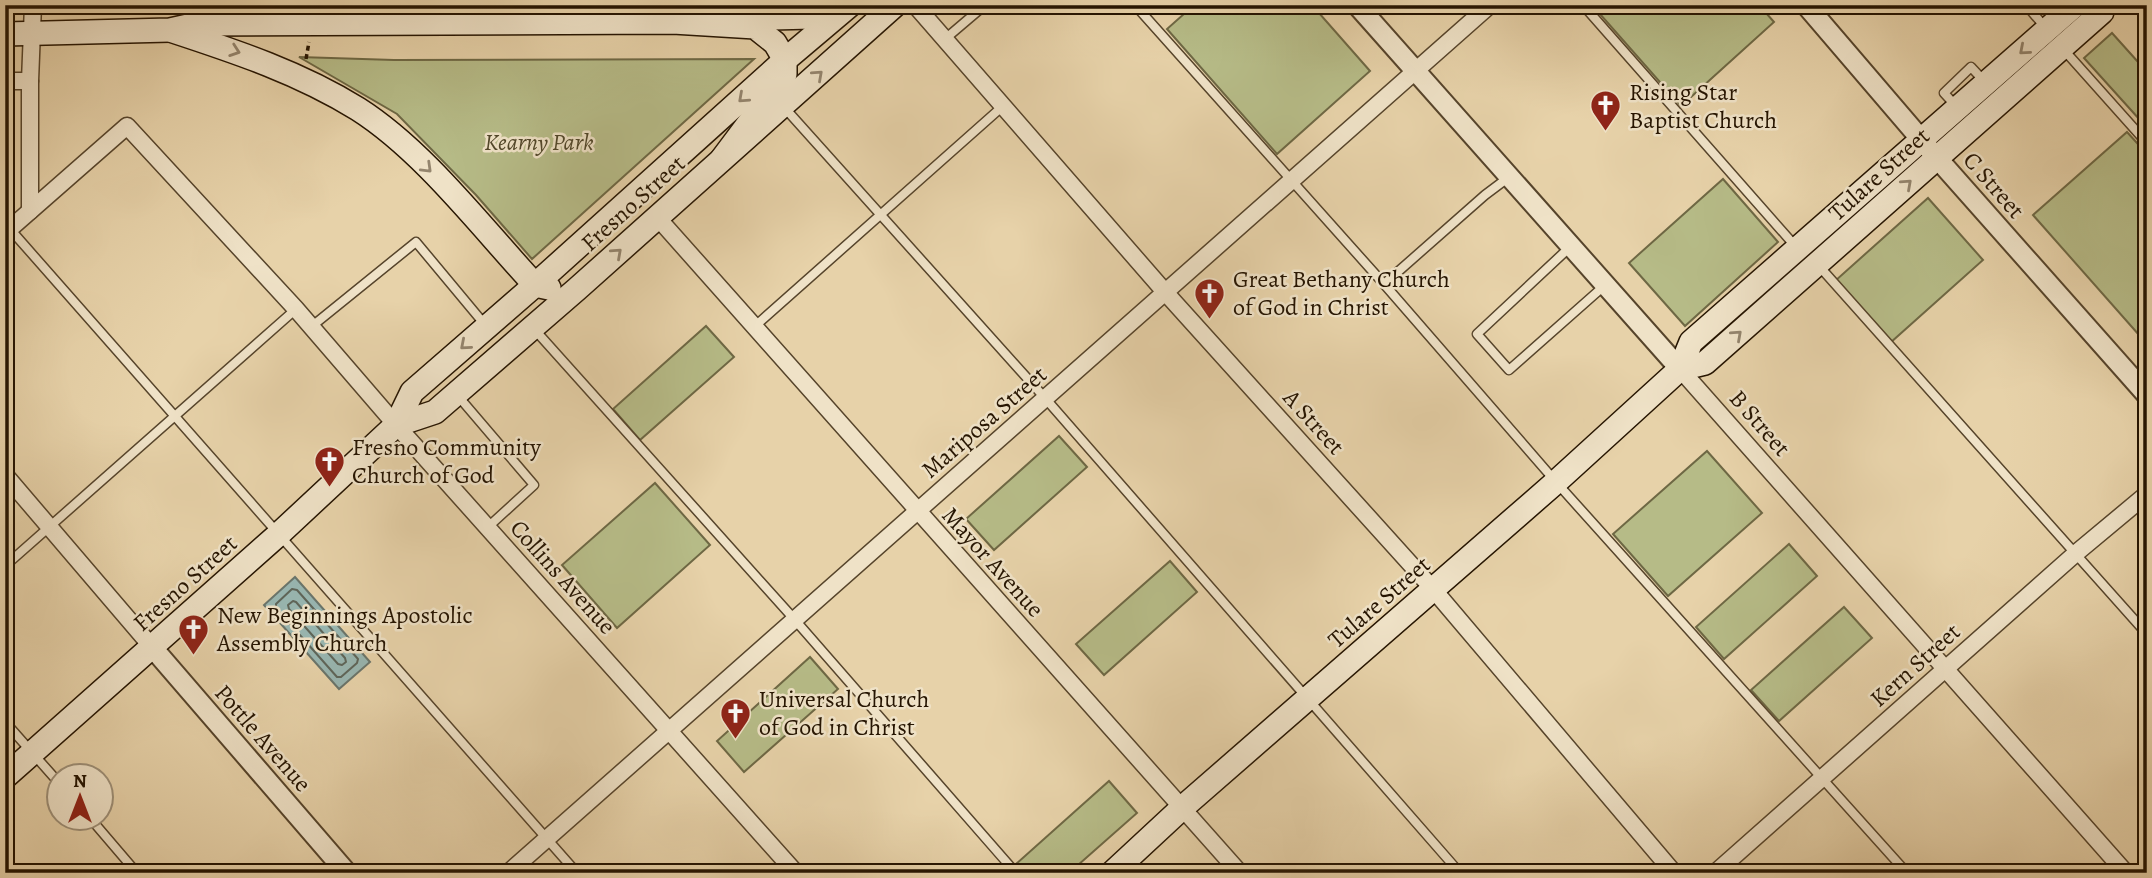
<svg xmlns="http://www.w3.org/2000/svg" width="2152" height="878" font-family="Alegreya,serif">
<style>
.green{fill:#b6bb87;stroke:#6e6844;stroke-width:2}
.water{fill:#98b6b1;stroke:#6a756b;stroke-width:2}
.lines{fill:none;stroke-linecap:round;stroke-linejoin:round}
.shore{stroke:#5e6559;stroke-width:2}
.service-casing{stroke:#56442b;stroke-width:11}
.minor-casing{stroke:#56442b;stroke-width:19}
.tertiary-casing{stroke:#56442b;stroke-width:23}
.secondary-casing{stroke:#251401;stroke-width:26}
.path{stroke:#251401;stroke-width:3.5;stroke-dasharray:5 3.5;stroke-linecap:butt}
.service{stroke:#efe2c7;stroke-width:8}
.minor{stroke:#efe2c7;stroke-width:16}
.tertiary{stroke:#efe2c7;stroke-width:19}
.secondary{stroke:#efe2c7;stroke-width:23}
.oneway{stroke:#94856e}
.labels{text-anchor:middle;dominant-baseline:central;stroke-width:5;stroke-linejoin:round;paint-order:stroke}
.poi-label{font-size:24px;fill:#251401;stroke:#efe2c7;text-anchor:start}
.park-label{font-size:24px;font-style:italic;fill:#504629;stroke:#efe2c7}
.street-label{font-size:24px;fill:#251401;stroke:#efe2c7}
</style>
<rect width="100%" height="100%" fill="#e7d2a9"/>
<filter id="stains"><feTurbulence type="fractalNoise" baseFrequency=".00286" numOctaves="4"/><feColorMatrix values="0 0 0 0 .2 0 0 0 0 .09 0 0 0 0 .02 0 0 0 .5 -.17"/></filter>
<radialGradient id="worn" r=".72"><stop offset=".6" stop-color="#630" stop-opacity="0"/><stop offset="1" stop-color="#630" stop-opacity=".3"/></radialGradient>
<g class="green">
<path d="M1194 5H1312L1370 71 1277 154 1167 29Z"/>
<path d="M1592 5H1759L1774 22 1681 106Z"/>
<path d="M2112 33 2147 72V114L2140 120 2084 58Z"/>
<path d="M299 57 394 60 754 59 532 259 476 195 397 114Z"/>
<path d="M2127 132 2147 154V344L2033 215Z"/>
<path d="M1723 179 1778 242 1685 326 1629 263Z"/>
<path d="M1928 198 1983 260 1890 343 1835 281Z"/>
<path d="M706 326 734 357 640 440 613 409Z"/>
<path d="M1059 436 1087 467 994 550 966 519Z"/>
<path d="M1707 451 1762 513 1668 596 1613 534Z"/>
<path d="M655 483 710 545 617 628 562 565Z"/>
<path d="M1789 544 1817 576 1724 659 1696 627Z"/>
<path d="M1170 561 1197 592 1104 675 1076 644Z"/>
<path d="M1844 607 1872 638 1779 721 1751 690Z"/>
<path d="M810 657 838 689 744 772 717 741Z"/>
<path d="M1109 781 1137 813 1069 873H1023L1016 864Z"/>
</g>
<path class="water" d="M295 577 370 662 339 689 264 605Z"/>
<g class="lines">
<g class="shore">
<path d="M292 589 297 590 358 659 357 663 341 677H337L276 608V604Z"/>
<path d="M293 601 296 602 345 658 346 662 342 665 338 664 289 609 288 605Z"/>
</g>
<defs>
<g id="service">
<path d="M1135 5 1384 284 1556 482 1907 873"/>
<path d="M1583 5 1796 247"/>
<path d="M2026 5 2045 27"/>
<path d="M945 39 985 5"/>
<path d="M2064 50 2147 143"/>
<path d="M783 106 1045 398 1460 873"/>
<path d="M1956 106 1944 93 1971 67 1984 81"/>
<path d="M8 229H10L577 873"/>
<path d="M1570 247 1477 334 1509 370 1604 286"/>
<path d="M1819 266 2147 634"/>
<path d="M1384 284 1485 195 1509 177"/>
<path d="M311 327 416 242 486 326"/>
<path d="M754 327 1003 106"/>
<path d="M535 330 795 620 1016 873"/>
<path d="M458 396 534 485 488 527"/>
<path d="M5 566 296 309"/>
<path d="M5 722 60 784"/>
<path d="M90 818 137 873"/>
</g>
<g id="minor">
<path d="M915 5 1165 292 1433 589 1674 873"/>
<path d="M5 81H30"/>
<path d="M30 211V81L33 5"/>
<path d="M657 217 1240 873"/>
<path d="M5 233 127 126 296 309 396 425 796 873"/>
<path d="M1680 369 2126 873"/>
<path d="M5 475 152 647"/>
<path d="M508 873 1490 5"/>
<path d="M1715 873 2075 554 2147 494"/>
</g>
<g id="tertiary">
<path d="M1357 5 1680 369"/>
<path d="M1806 5 1937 158 2147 395"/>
<path d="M152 647 347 873"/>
</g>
<g id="secondary">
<path d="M739 19 812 17 840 10"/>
<path d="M173 31C237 52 300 73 358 109 424 151 482 228 535 285L549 288"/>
<path d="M5 34 170 30 197 24 673 22 755 27 775 43 785 60V74L780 87 767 99 722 159"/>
<path d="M1680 369 1705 363 2102 12 2103 5"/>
<path d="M396 425 435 412 577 289 895 5"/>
<path d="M5 777 279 534 396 425 412 392 535 285 785 60 850 5"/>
<path d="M1112 873 1182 808 1556 482 1680 369 1691 342 2075 5"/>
</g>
</defs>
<use href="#service" class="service-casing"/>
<use href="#minor" class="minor-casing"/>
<use href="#tertiary" class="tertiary-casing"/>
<use href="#secondary" class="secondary-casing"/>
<path class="path" d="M306 59 309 42"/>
<use href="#service" class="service"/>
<use href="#minor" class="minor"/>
<use href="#tertiary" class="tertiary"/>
<use href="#secondary" class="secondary"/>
</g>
<defs><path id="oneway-chevron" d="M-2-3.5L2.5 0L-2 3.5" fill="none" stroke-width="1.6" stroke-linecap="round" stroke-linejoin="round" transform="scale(1.75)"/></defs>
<g class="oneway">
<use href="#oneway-chevron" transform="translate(2024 50) rotate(139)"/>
<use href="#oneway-chevron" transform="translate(235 51) rotate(19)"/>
<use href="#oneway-chevron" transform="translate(818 75) rotate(-42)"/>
<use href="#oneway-chevron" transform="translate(743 98) rotate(138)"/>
<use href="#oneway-chevron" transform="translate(427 168) rotate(44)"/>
<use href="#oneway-chevron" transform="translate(1907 184) rotate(-42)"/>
<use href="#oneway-chevron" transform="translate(617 253) rotate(-42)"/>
<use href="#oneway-chevron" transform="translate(1737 335) rotate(-42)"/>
<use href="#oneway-chevron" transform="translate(465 345) rotate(139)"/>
</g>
<defs>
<symbol id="church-pin" viewBox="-11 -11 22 30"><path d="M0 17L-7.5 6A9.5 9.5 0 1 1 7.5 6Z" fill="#8f2418" stroke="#efe2c7"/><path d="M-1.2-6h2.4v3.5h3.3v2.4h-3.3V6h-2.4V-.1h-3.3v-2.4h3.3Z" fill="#fff"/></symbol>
</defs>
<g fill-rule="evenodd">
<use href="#church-pin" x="1588" y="88" width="35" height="47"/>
<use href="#church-pin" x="1192" y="276" width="35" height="47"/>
<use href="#church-pin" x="312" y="444" width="35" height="47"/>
<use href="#church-pin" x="176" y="612" width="35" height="47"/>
<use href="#church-pin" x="718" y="696" width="35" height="47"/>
</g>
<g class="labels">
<g class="poi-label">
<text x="1629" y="92">Rising Star<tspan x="1629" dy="28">Baptist Church</tspan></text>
<text x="1233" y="279">Great Bethany Church<tspan x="1233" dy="28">of God in Christ</tspan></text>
<text x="352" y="447">Fresno Community<tspan x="352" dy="28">Church of God</tspan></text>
<text x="217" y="615">New Beginnings Apostolic<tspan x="217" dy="28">Assembly Church</tspan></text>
<text x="759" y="699">Universal Church<tspan x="759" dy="28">of God in Christ</tspan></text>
</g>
<g class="park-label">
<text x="539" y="142">Kearny Park</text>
</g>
<g class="street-label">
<text transform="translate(1879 174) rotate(-42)">Tulare Street</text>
<text transform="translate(1994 185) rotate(49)">C Street</text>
<text transform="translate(633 203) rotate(-42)">Fresno Street</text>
<text transform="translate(984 422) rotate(-41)">Mariposa Street</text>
<text transform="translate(1314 422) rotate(48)">A Street</text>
<text transform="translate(1760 423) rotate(49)">B Street</text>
<text transform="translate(993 562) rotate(48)">Mayor Avenue</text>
<text transform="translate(563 577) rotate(48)">Collins Avenue</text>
<text transform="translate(185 583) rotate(-42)">Fresno Street</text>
<text transform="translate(1379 602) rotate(-41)">Tulare Street</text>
<text transform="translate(1915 665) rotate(-42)">Kern Street</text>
<text transform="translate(263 738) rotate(49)">Pottle Avenue</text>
</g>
</g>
<rect width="2152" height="878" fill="none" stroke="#e7d2a9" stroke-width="28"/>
<rect x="7" y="7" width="2138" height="864" fill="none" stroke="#251401" stroke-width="3.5"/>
<rect x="14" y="14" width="2124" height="850" fill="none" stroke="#251401" stroke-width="2"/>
<g transform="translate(80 797)"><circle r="33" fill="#efe2c7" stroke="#9e9078" stroke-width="2"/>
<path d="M0-5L12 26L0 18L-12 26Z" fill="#8f2418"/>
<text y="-10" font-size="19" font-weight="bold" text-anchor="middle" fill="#251401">N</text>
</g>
<rect width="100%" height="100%" filter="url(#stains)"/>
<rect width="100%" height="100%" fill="url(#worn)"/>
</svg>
